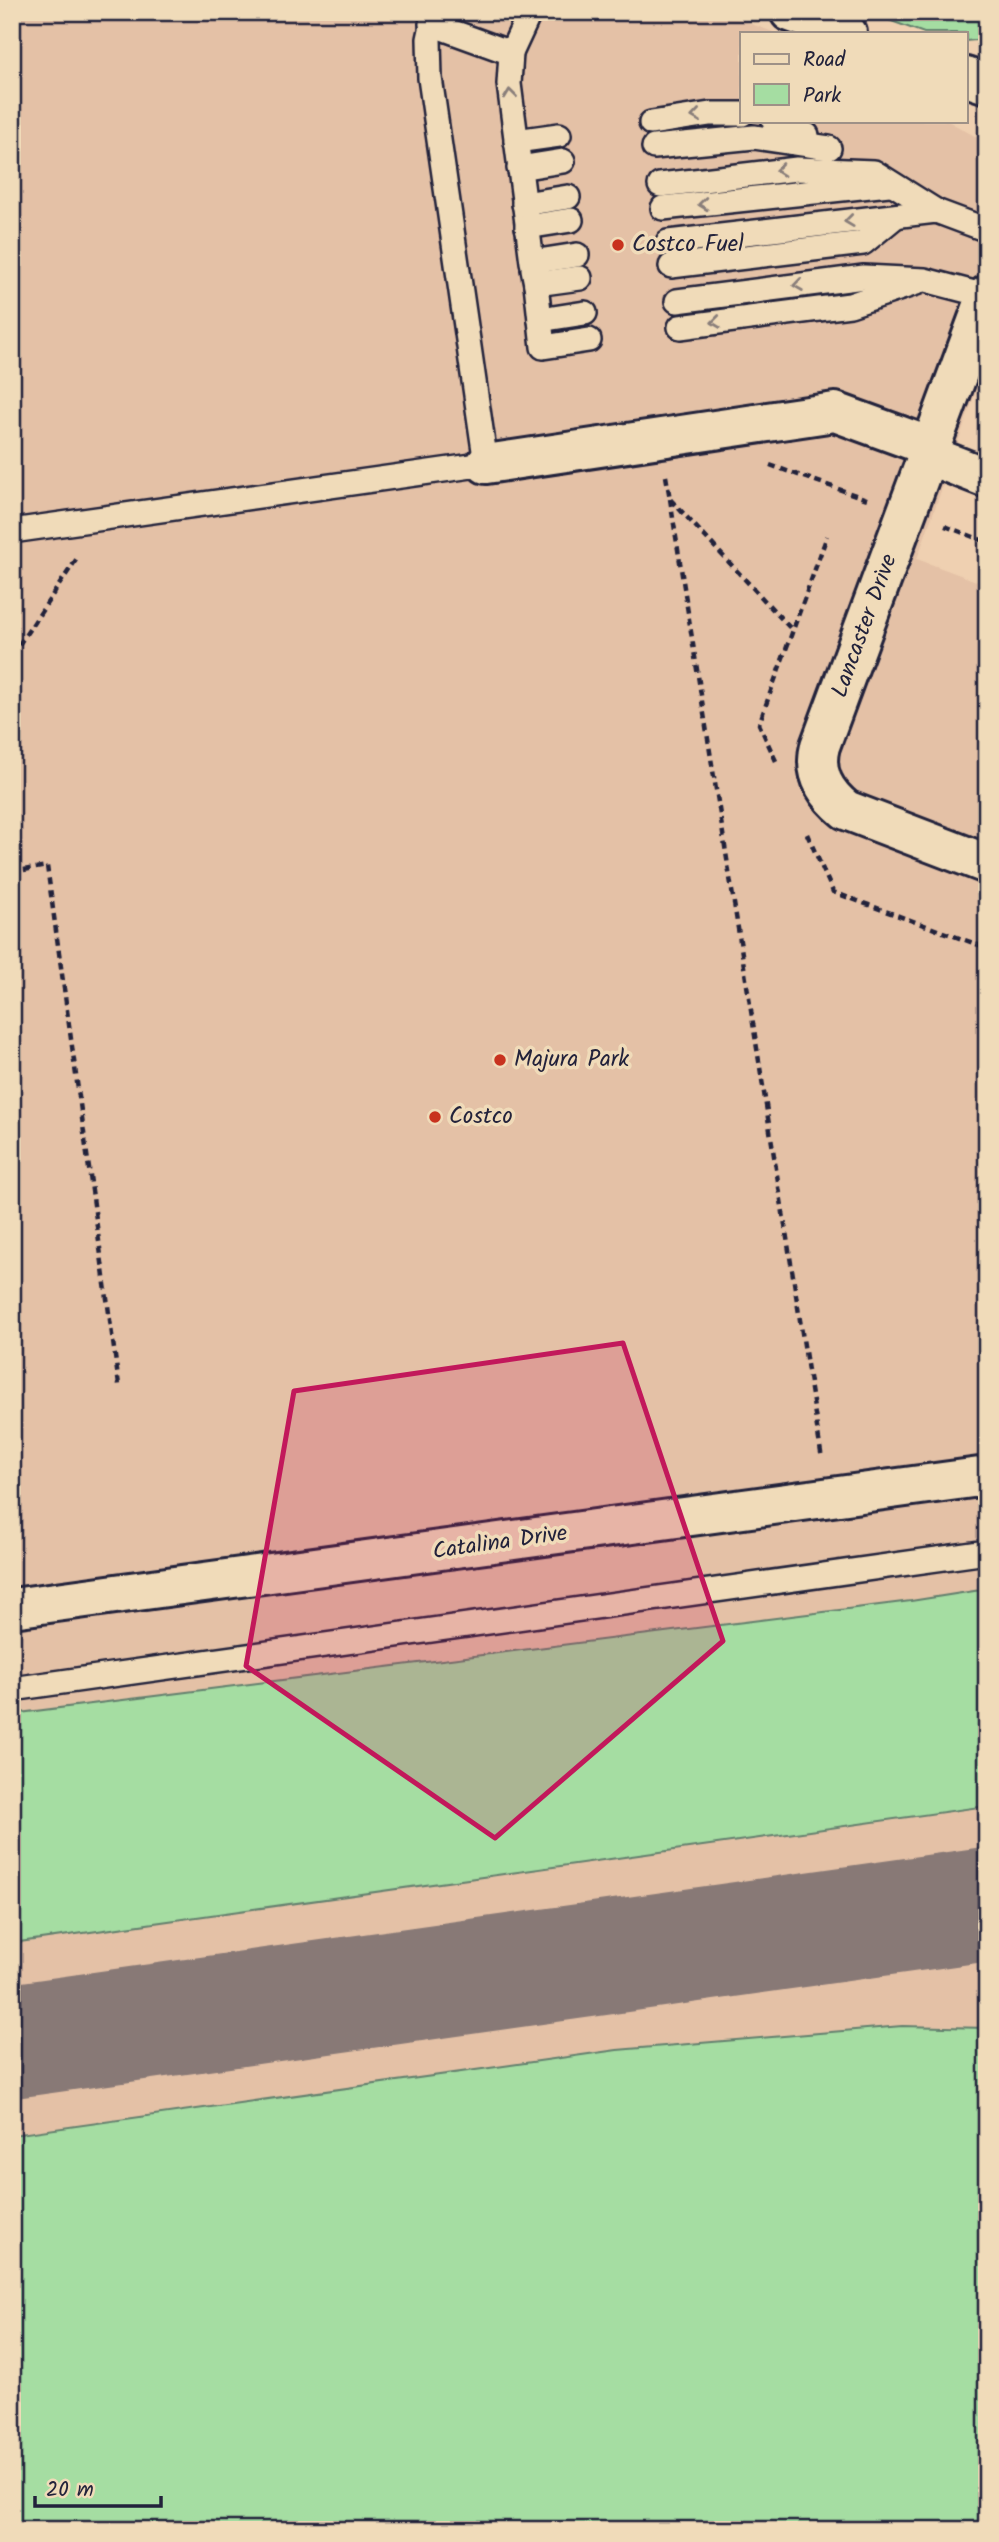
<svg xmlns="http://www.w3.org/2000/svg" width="999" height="2542" font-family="Kalam,sans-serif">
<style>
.built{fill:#e4c1a6}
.green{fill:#a5dda2;stroke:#64806e;stroke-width:2}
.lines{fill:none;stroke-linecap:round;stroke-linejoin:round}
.taxiway{stroke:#887976;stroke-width:114}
.service-casing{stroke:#22223b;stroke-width:28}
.minor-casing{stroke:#22223b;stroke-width:44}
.path{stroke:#22223b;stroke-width:4.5;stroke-dasharray:7 5;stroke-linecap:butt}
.service{stroke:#f0dbb9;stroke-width:23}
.minor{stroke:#f0dbb9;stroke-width:38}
.oneway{stroke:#897e7a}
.marked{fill:#c2185b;fill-opacity:0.2;stroke:#c2185b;stroke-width:5;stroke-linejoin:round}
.poi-dot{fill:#c8321e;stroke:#f0dbb9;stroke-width:2.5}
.labels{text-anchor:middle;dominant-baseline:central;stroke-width:7;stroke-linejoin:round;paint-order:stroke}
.poi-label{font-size:23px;fill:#22223b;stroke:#f0dbb9;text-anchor:start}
.street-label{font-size:23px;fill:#22223b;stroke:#f0dbb9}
</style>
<rect width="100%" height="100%" fill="#efd0b1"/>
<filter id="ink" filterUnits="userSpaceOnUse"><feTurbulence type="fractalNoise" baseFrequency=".0143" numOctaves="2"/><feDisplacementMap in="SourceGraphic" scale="14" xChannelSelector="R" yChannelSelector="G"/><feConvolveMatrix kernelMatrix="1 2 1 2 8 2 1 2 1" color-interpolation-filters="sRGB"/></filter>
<g filter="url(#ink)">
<path class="built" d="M12 12H718L776 33H742V121H948L987 143V360L917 559 987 585V2530H12Z"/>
<g class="green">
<path d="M867 12H987V39L966 41V33H924Z"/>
<path d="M987 1589V1806L12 1943V1714L911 1601Z"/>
<path d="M902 2026 987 2028V2530H12V2135L617 2050Z"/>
</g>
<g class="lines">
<path class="taxiway" d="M12 2041 987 1904"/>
<defs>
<g id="service">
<path d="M431 24 511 53 509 84 532 262 577 255"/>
<path d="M511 53 530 12"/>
<path d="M774 121 807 135"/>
<path d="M651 123 710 114H742"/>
<path d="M516 141 559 135"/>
<path d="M654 147 754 137 829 148"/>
<path d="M519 168 563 161"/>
<path d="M660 185 797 169 874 172 936 211"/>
<path d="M524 204 568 197"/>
<path d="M663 208 889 184"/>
<path d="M527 227 571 220"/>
<path d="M668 242 936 211 987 230"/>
<path d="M671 266 863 243 896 216"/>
<path d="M533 269 536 284 580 278"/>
<path d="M536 284 540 320 585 313"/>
<path d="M677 301 864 277 925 280 986 296"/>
<path d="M540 320 543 347 589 340"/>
<path d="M680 327 850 305 916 283"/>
<path d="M12 531 486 464 430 78 429 39 435 12"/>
<path d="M12 1689 987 1552"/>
</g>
<g id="minor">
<path d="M790 12 847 33"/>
<path d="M966 77 987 84"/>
<path d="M987 295 820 746C813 773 825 793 846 810L987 864"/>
<path d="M928 455 987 478"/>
<path d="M486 464 835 412 931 447"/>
<path d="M12 1608 987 1476"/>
</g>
</defs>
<use href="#service" class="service-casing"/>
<use href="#minor" class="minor-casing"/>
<g class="path">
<path d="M770 465 867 499"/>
<path d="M666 476 670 499 792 630"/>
<path d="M670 499 822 1459"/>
<path d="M945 526 987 542"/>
<path d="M12 655 78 557"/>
<path d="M776 761 759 724 827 536"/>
<path d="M807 834 833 892 987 948"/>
<path d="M12 872 47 866 119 1385"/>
</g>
<use href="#service" class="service"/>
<use href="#minor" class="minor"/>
</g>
<defs><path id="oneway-chevron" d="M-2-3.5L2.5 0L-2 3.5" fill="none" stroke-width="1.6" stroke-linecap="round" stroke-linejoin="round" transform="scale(1.75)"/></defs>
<g class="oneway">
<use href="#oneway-chevron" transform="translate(510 94) rotate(-97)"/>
<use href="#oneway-chevron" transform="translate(696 116) rotate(172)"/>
<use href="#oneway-chevron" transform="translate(780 170) rotate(175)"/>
<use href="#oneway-chevron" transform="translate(703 204) rotate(174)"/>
<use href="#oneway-chevron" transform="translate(849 221) rotate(173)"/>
<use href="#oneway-chevron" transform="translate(798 285) rotate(172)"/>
<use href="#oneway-chevron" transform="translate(716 322) rotate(173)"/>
</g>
</g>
<path class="marked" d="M623 1343 723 1641 495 1838 246 1666 294 1391Z"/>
<g class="poi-dot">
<circle cx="618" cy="245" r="7"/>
<circle cx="500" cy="1060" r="7"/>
<circle cx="435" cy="1117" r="7"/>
</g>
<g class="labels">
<g class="poi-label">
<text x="632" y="245">Costco Fuel</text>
<text x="514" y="1060">Majura Park</text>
<text x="449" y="1117">Costco</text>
</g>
<g class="street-label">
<text transform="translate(865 626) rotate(-70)">Lancaster Drive</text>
<text transform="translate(500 1543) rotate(-8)">Catalina Drive</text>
</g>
</g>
<rect width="999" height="2542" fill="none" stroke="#f0dbb9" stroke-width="42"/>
<rect x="21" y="21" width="957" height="2500" fill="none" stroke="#22223b" stroke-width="2.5" filter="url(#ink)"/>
<rect x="740" y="32" width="228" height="91" fill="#f0dbb9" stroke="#9e9187" stroke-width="2"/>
<rect x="754" y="54" width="35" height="10" fill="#f0dbb9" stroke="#9e9187" stroke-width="2"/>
<text x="803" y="66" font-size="21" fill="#22223b">Road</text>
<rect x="754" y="84" width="35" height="21" fill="#a5dda2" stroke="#9e9187" stroke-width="2"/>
<text x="803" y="102" font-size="21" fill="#22223b">Park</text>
<path d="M35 2496v10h126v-10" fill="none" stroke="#22223b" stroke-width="3.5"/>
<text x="46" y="2496" font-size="21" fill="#22223b" stroke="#f0dbb9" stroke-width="5" paint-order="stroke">20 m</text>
</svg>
